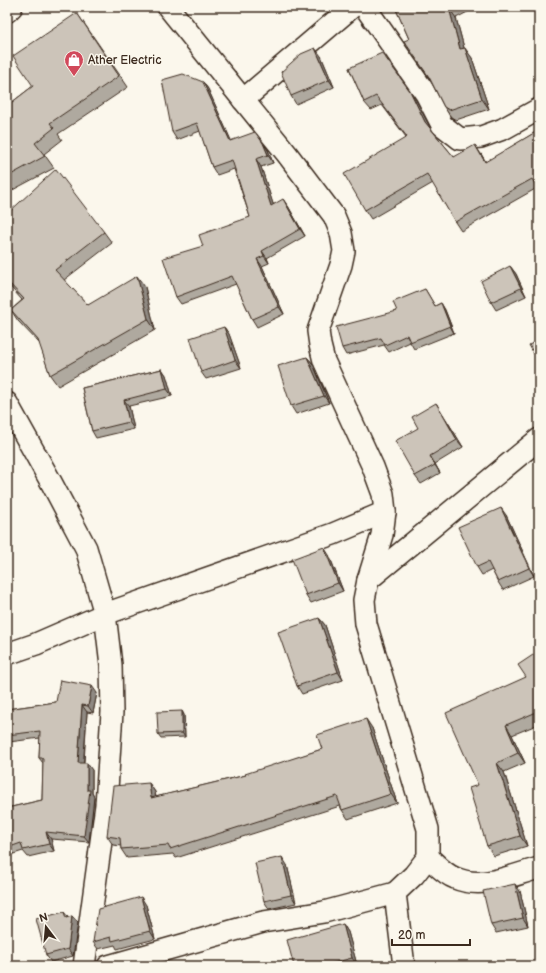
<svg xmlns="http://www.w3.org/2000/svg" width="546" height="973" font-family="'Balsamiq Sans',sans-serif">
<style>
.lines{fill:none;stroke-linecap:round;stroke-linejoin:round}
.minor-casing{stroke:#3b2a1e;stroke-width:24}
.primary-casing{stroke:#3b2a1e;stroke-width:25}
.minor{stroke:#fbf7ec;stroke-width:21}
.primary{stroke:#fbf7ec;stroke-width:22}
.wall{fill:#afa99f;stroke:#3b2a1e}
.shaded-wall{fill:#8f8982;stroke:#3b2a1e}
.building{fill:#ccc4b9;stroke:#3b2a1e}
.labels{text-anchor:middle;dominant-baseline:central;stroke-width:3;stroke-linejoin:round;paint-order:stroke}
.poi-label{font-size:12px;fill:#3b2a1e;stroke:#fbf7ec;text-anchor:start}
</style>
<rect width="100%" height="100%" fill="#fbf7ec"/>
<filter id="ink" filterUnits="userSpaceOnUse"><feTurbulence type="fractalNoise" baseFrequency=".025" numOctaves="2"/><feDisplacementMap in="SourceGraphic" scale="8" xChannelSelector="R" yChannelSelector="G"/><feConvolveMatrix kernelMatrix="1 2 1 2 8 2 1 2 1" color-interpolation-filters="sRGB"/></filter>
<g filter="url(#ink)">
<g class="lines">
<defs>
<g id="minor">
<path d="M168 7 287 154 334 216 341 233 344 251 341 265 318 331 320 345 324 361 373 467 383 494 385 512 382 535 368 580 364 600 366 624 428 829V857L414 875 395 893 404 966"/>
<path d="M365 7 426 94 442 125 460 139 481 137 503 129 539 109"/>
<path d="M243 100 352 7"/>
<path d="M7 403 51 482 86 548 105 614 111 665 112 712 106 805 84 966"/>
<path d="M368 580 539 439"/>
<path d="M7 654 36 644 105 614 333 534 385 512"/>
<path d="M428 857C436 864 444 874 455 878 483 890 512 875 539 868"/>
<path d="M108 966 263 922 324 912 395 893"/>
</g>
<path id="primary" d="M7 11 11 7"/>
</defs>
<use href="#minor" class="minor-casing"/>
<use href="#primary" class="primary-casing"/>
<use href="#minor" class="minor"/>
<use href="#primary" class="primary"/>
</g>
<g class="wall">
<path d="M395 7H477L456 18 464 48 472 58 489 109 456 120 451 117 444 107 409 39Z"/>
<path d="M77 13 128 87 58 134 62 140 44 154 54 168 7 193V106L33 86Z"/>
<path d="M321 56 334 87 296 104 291 96Z"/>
<path d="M349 68 416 100 430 128 454 157 481 154 486 162 539 130 537 188 461 231 455 222 433 183 371 219 365 210 406 137 382 105 371 110 364 102Z"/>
<path d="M203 82 208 89 231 141 263 143 268 150 273 163 261 167 273 204 288 206 305 236 267 258 269 263 262 266 284 314 257 327 252 319 236 284 181 304 176 297 203 246 250 217 234 169 217 175 212 167 200 131 177 140 172 132Z"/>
<path d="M7 214 104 232 112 243 64 280 88 305 145 287 155 330 58 386 50 375 40 344 18 321 11 310 22 300 7 283Z"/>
<path d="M510 266 516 274 526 296 496 310 491 302Z"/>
<path d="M425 289 435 306 441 303 445 310 454 333 414 349 410 342 389 352 384 345 346 355 342 348 397 311Z"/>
<path d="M224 327 229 334 241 368 206 379 201 372Z"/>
<path d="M307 357 313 364 329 403 296 414 291 406Z"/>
<path d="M162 369 166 375 172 396 129 406 134 429 96 438 92 431 82 388Z"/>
<path d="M436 403 441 411 463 447 435 464 440 473 421 484 415 476 418 428Z"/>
<path d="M506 515 534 576 503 590 498 582 492 570 482 575 477 567Z"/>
<path d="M329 555 343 591 311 603 306 595Z"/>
<path d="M319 618 325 625 343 680 302 694 297 686Z"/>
<path d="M539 651V724L512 735 525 763 504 772 527 846 494 856 487 846 478 785 526 677Z"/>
<path d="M97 693 93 713 87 712 84 763 92 770V793L94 797 89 842 51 839 54 851 28 857 23 851 7 856V808L42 800 43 763 39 758 40 738 9 742 7 738V709L56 702Z"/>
<path d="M182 711 184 715 185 737 161 738 158 734Z"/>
<path d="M372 728 397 803 348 819 342 810 340 806 176 858 173 854 127 858 121 849V846L113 845 107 836 149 783 155 792 156 797 246 775 322 749Z"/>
<path d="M287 865 296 903 269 909 264 901Z"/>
<path d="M520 891 528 926 496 933 491 925Z"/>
<path d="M146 905 155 939 117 949 115 945 98 949 93 942Z"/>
<path d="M64 912 68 917 72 916 78 923 73 956 51 962 46 955Z"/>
<path d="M343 924 348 932 357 965 354 966H294Z"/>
</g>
<g class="shaded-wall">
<path d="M449 8 456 18 467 59 460 49Z"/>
<path d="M315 48 321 56 334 87 329 80Z"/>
<path d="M465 48 472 58 489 109 482 99Z"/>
<path d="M203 82 208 89 235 149 230 141Z"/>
<path d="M410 91 416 100 432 131 425 122Z"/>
<path d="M263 143 268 150 273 163 268 155Z"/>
<path d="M475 145 481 154 491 171 485 162Z"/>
<path d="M256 159 261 167 276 213 271 206Z"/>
<path d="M283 199 288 206 305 236 300 229Z"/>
<path d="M262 251 267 258 269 263 264 256Z"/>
<path d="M257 259 262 266 284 314 279 307Z"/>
<path d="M510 266 516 274 526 296 521 288Z"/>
<path d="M137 276 145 287 155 330 148 319Z"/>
<path d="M441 303 445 310 454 333 450 326Z"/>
<path d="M224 327 229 334 241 368 235 360Z"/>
<path d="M307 357 313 364 329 403 324 396Z"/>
<path d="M162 369 166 375 172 396 167 389Z"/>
<path d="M124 400 129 406 134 429 129 422Z"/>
<path d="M436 403 441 411 463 447 457 440Z"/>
<path d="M430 456 435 464 440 473 435 465Z"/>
<path d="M501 508 506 515 534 576 529 568Z"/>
<path d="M324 547 329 555 343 591 338 583Z"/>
<path d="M319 618 325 625 343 680 338 672Z"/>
<path d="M92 686 97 693 93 713 88 706Z"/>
<path d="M82 705 87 712 83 770 78 763Z"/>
<path d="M182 711 184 715 185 737 182 733Z"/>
<path d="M366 719 372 728 397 803 391 794Z"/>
<path d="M506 725 512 735 525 763 518 753Z"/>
<path d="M87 763 92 770V793L94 797 89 842 84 836 87 790Z"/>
<path d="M497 763 504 772 527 846 520 836Z"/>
<path d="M149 783 155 792 157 807 151 798Z"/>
<path d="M46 832 51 839 54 851 49 844Z"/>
<path d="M282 857 287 865 296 903 291 895Z"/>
<path d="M515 884 520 891 528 926 523 918Z"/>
<path d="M141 897 146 905 155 939 150 931Z"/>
<path d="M72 916 78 923 73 956 68 949Z"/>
<path d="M343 924 348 932 357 965 352 958Z"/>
</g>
<g class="building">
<path d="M395 7H451L449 8 460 49 465 48 482 99 449 110 444 107 429 77 404 41 409 39Z"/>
<path d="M77 13 119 76 50 123 54 128 35 143 45 156 7 177V106L33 86 13 56Z"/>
<path d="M315 48 329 80 291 96 281 72 301 54Z"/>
<path d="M382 53 410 91 425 122 454 157 475 145 485 162 539 130V191L532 179 455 222 427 174 365 210 344 174 407 137 376 96 364 102 349 68Z"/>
<path d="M183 74 203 82 230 141 255 132 263 143 268 155 256 159 271 206 283 199 300 229 262 251 264 256 257 259 279 307 252 319 232 276 176 297 163 258 203 246 199 235 250 217 232 160 212 167 197 123 172 132 162 80Z"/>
<path d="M56 169 104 232 55 270 88 305 137 276 148 319 50 375 38 340 11 310 24 299 7 281V214Z"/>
<path d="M510 266 521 288 491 302 481 281Z"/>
<path d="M425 289 435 306 441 303 450 326 410 342 407 335 385 345 381 338 342 348 336 327 397 311 393 302Z"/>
<path d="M224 327 235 360 201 372 190 338Z"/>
<path d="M539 340V363L529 345Z"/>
<path d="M307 357 324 396 291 406 278 366Z"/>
<path d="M162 369 167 389 124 400 129 422 92 431 82 388Z"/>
<path d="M436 403 457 440 430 456 435 465 415 476 395 441 418 428 412 417Z"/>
<path d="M501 508 529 568 498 582 488 562 477 567 458 527Z"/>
<path d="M324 547 338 583 306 595 292 559Z"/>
<path d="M319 618 338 672 297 686 278 632Z"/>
<path d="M539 651V711L506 725 518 753 497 763 520 836 487 846 469 788 478 785 446 713 526 677 518 665Z"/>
<path d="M60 680 92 686 88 706 82 705 78 763H87V790H90L84 836 46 832 49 844 23 850 21 843 7 848V808L42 800 43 758H39L40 731 7 735V709L56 702Z"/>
<path d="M182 711V733L158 734 157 712Z"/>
<path d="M366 719 391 794 342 810 337 796 170 849 168 845 121 849 120 838 107 836 113 786 149 783 151 798 246 775 245 774 322 749 317 735Z"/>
<path d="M282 857 291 895 264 901 255 863Z"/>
<path d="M515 884 523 918 491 925 483 891Z"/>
<path d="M141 897 150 931 112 941 111 937 93 942 98 909Z"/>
<path d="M64 912 66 918 72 916 68 949 46 955 36 919Z"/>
<path d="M343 924 352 958 322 966H294L287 940Z"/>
</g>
</g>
<defs>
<symbol id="shop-pin" viewBox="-11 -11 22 30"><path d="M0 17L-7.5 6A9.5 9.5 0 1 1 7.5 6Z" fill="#d1495b" stroke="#fbf7ec"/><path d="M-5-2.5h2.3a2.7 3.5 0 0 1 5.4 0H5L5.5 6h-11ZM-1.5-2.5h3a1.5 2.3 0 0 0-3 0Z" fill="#fff"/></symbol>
</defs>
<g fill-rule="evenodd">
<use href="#shop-pin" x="63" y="49" width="22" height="30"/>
</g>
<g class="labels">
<g class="poi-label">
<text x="88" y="60">Ather Electric</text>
</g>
</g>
<rect width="546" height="973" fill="none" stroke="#fbf7ec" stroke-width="24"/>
<rect x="12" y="12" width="522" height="949" fill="none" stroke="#3b2a1e" stroke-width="1.5" filter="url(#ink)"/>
<g transform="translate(46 927) rotate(344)" stroke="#fbf7ec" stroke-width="3" paint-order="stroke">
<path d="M0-3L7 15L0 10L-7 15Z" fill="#3b2a1e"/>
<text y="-6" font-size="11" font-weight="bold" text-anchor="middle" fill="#3b2a1e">N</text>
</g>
<path d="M392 939v6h78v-6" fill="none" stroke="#3b2a1e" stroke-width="2"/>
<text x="398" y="939" font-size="12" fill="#3b2a1e" stroke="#fbf7ec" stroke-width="3" paint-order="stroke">20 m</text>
</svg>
